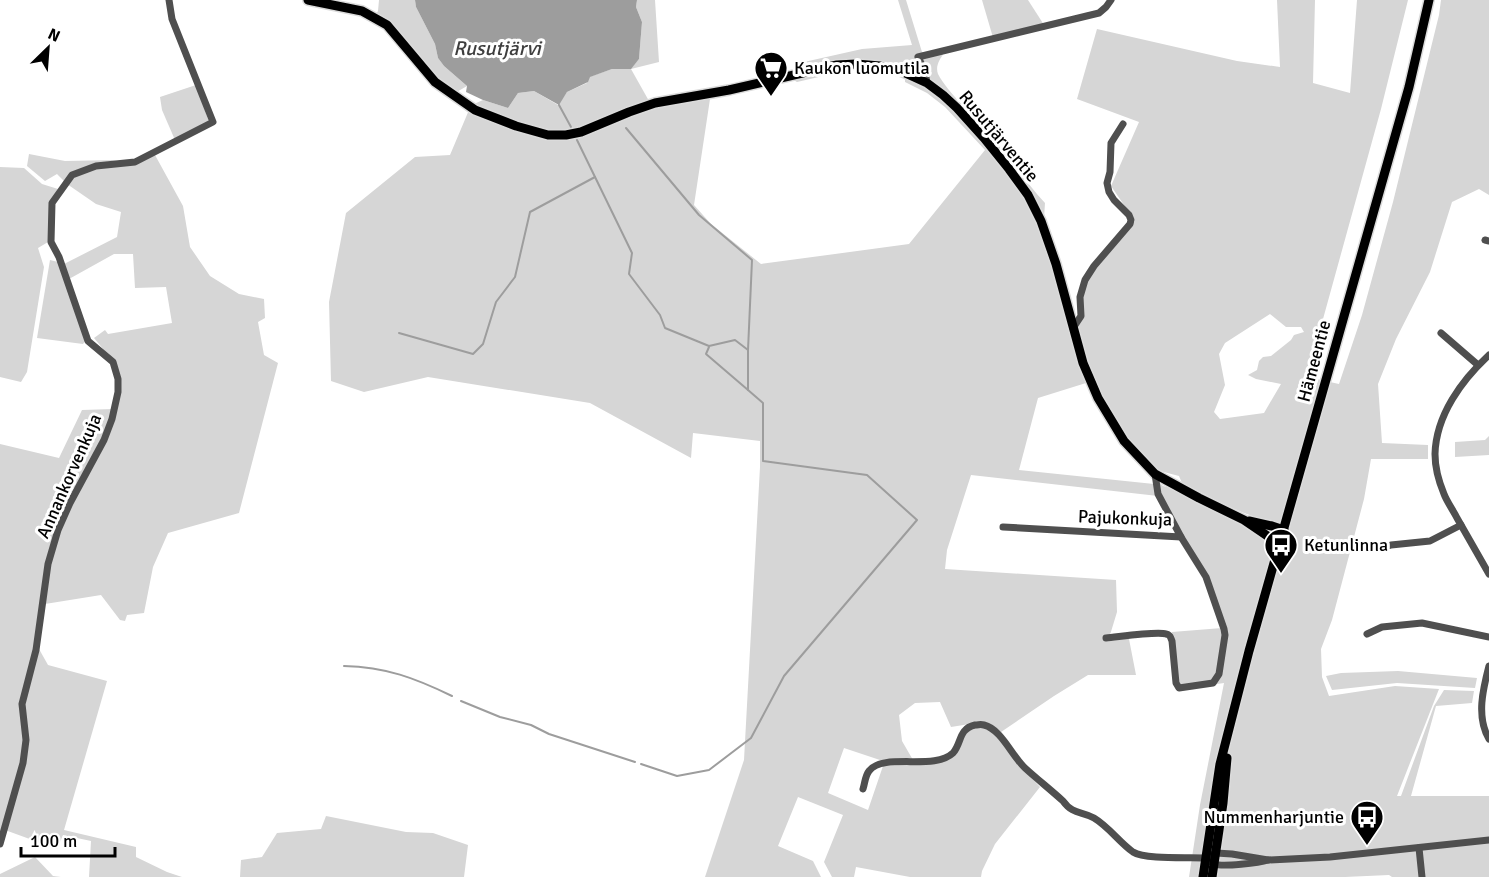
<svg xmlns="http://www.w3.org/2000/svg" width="1489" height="877" font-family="Signika,sans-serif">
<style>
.green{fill:#d6d6d6;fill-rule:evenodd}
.water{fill:#9d9d9d}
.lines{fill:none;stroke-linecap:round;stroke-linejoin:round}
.stream{stroke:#9d9d9d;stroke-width:2}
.major-casing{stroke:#dbdbdb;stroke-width:12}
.minor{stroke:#4f4f4f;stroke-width:7}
.major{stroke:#000;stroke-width:9}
.labels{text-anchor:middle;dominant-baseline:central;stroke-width:6;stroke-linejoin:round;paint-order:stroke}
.poi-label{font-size:18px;fill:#000;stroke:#fff;text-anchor:start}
.street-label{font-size:18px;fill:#000;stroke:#fff}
.water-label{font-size:20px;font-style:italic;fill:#3e3e3e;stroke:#fff}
</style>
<rect width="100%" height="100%" fill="#fff"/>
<g class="green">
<path d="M379 0H415L416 7 435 44 438 58 444 66 467 86 455 93 474 104 483 100 508 108 518 93 534 91 558 105 567 92 587 83 589 77 612 69 631 68 639 59 642 22 636 7 637 0H655L659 62 631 69 649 101C701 92 753 80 805 67L804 62 862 49 912 45 898 0H906L922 52 944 53C940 59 935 66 938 74 947 92 976 118 990 134 1009 156 1025 182 1045 203L1044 218 1058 254 1076 325C1079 311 1081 297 1086 283 1094 265 1122 237 1135 221L1111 186 1139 122 1077 99 1097 29 1237 61 1280 67 1277 0H1315L1313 83 1350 93 1357 0H1408L1381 109 1307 377 1339 384 1362 315 1393 202 1439 15 1441 0H1489V195L1479 189 1452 202 1430 272 1396 339 1378 384 1382 443 1428 445V459H1371L1364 499 1332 620 1321 649 1322 677 1329 696 1395 686 1439 689 1397 796H1401L1434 706 1444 690 1474 691 1472 703 1436 706 1411 796H1489V877H1392L1389 875 1345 877H1189L1200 805 1224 683 1176 690 1172 632 1222 628 1207 583 1158 496 971 475 947 550 945 569 1116 580 1117 612 1110 635 1129 639 1136 675H1088L1054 696 1001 732 982 722 951 727 940 702 915 703 899 715 902 741 913 760 883 761 844 748 828 793 868 810 883 766 934 763 947 760 970 729 982 726 993 731 1028 774 1040 787 995 844 982 871 981 877H910L856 867 854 877H832L824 862 843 815 798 797 778 846 813 861 821 877H705L744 760 760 467V441L693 433 691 458 590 403 428 377 364 392 331 381 329 302 346 213 415 157 450 155 469 110 375 16 378 11ZM846 69H875L905 78V82L927 93 945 107 985 150 909 244 761 264 711 224 694 205 710 99 725 96 792 79 797 82 836 73ZM1270 314 1286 327H1301L1304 332 1294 335 1291 340 1271 356 1263 357 1259 361 1257 370 1248 375 1256 379 1281 384 1264 413 1220 419 1214 412 1225 385 1219 354 1225 343ZM1086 383H1090L1136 457 1160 471 1179 476 1182 483C1210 497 1239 514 1270 521L1266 539 1231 519 1171 488 1163 486 1155 479 1154 484 1019 470 1038 398Z"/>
<path d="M982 0H1028L1046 28 994 41Z"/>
<path d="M196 85 209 122 175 140 162 110 160 97Z"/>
<path d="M29 154 65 161 117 160 95 164 64 181 57 174 45 181 27 166Z"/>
<path d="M155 155 183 206 190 247 210 276 239 294 264 299 265 318 258 322 264 355 278 363 239 513 168 533 153 567 144 613 127 615 125 621 120 620 101 595 45 604 50 564 60 531 72 503 106 440 121 378 104 350 94 338 105 330 108 334 172 323 166 287 135 288 133 254H114L69 279 64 264 117 237 121 212 96 204 67 184 74 176 96 168Z"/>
<path d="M0 167 24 168 42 184 58 189 50 202 48 242 38 248 44 267 27 372 21 382 0 377Z"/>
<path d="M50 260 58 262 86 340 83 344 37 338Z"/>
<path d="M113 409 102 439 56 529 35 648 20 704 24 740 21 761 0 835V444L59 458 82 410Z"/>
<path d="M1489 436V455L1455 457V442L1485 440Z"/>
<path d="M39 649 48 665 107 681 64 830 136 847V857L167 872 182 877H89L91 841 63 835 57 849 5 830 25 762 24 705Z"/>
<path d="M1398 671 1477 678 1475 688 1397 683 1332 690 1326 676 1341 673Z"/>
<path d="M326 816 406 832 433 833 468 845 464 877H240L241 860 262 857 277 833 321 829Z"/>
<path d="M35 857 53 876 61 877H0V874Z"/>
</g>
<path class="water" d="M415 0H637L636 7 642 22 639 59 631 69H612L590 77 588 82 567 92 559 105 534 91 518 93 508 108 483 100 466 92 467 86 444 66 438 58 435 44 416 7Z"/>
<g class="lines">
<g class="stream">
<path d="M559 105 571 127"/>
<path d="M626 128 699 215 752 260 748 350"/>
<path d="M577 140 632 253 629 274 660 315 665 328 709 346 735 340 748 350V390L763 403V461L867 475 917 520 784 676 751 738 709 770 677 776 641 764"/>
<path d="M399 333 473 354 483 344 496 302 515 277 530 212 595 177"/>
<path d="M709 347 706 354 748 390"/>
<path d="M344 666C386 667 415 678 452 696"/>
<path d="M461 701 500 717 531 725 549 734 635 762"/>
</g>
<defs>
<g id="major">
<path d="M308 0 362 11 387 25 435 82 475 110 516 126 548 135H566L581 132 629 112 655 103 729 90 837 65 856 64 880 66 903 72 927 83 943 95 957 108 984 138 1009 169 1028 195 1041 221 1056 264 1083 363 1098 398 1124 441 1155 474 1199 498 1244 520 1269 537 1281 542"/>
<path d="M1249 521 1272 526 1284 530"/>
<path d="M1203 877 1220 764 1249 651 1409 87 1429 0"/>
<path d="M1212 877 1223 803 1227 758"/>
</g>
</defs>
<use href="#major" class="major-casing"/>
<g class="minor">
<path d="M927 83 925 71 918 57 1099 13 1106 7 1111 0"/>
<path d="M1485 240 1489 241"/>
<path d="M1073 328 1081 316 1080 297 1085 280 1094 266 1130 224 1131 220 1129 215 1114 200 1109 192 1107 183 1110 172 1111 143 1123 124"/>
<path d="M1441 333 1478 365"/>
<path d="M1489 355C1462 380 1436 415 1435 454 1435 467 1439 482 1444 494 1447 502 1453 510 1457 518 1468 537 1478 555 1489 574"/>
<path d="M1003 527 1181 537 1158 494 1155 474"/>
<path d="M1380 549 1391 545 1430 541 1461 525"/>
<path d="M1367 634 1382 627 1422 623 1489 637"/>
<path d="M1106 638C1118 637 1157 631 1166 634 1171 635 1170 637 1172 641L1176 683 1179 688 1213 683 1219 674 1225 635 1224 629 1206 577 1181 537"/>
<path d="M1489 666C1483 689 1476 717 1489 739"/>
<path d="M863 789C865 783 865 776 869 771 884 752 934 771 953 753 962 743 958 729 975 725 979 725 980 724 984 725 1001 729 1012 756 1025 768 1037 779 1051 790 1063 801 1073 815 1082 811 1094 818 1109 827 1119 842 1133 852 1145 860 1189 857 1206 858L1216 853 1232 854 1268 860"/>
<path d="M0 844 23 763 26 740 22 704 36 650 48 564 58 530 70 503 104 440 112 419 118 392V379L113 362 88 341 59 257 51 242 52 203 72 175 96 166 135 162 213 122 172 19 169 0"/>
<path d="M1419 848 1422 877"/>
<path d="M1210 861C1212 862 1213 864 1214 864 1223 867 1259 863 1268 860L1330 857 1489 840"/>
</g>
<use href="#major" class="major"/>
</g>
<defs>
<symbol id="supermarket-pin" viewBox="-11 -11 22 30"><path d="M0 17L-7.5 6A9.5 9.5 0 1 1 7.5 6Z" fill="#000" stroke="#fff"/><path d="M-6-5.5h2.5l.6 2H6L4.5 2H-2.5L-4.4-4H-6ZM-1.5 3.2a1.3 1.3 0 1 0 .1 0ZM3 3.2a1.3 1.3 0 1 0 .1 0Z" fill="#fff"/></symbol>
<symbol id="bus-pin" viewBox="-11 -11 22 30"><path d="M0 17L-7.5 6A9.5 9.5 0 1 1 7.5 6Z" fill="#000" stroke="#fff"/><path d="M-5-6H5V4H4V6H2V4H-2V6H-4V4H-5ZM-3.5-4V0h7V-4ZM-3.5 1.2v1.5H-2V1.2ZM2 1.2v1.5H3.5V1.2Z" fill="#fff"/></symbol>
</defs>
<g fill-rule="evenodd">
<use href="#supermarket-pin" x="752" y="49" width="38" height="52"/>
<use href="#bus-pin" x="1262" y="526" width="38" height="52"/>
<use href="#bus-pin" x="1348" y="798" width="38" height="52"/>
</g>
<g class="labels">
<g class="poi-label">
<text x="794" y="68">Kaukon luomutila</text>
<text x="1304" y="545">Ketunlinna</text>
<text x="1344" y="817" text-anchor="end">Nummenharjuntie</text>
</g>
<g class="street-label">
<text transform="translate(999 136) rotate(50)">Rusutjärventie</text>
<text transform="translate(1314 361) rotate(-75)">Hämeentie</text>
<text transform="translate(69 476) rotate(-66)">Annankorvenkuja</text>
<text transform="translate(1125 518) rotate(2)">Pajukonkuja</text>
</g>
<g class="water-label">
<text x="497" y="48">Rusutjärvi</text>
</g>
</g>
<g transform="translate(48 48) rotate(25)" stroke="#ffffff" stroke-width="4.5" paint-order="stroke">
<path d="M0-4.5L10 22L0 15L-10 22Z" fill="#000000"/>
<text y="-9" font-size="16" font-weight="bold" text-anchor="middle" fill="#000000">N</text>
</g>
<path d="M21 847v9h94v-9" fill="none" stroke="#000000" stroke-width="3"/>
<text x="30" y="847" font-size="18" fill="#000000" stroke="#ffffff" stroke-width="4.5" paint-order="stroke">100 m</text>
</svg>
